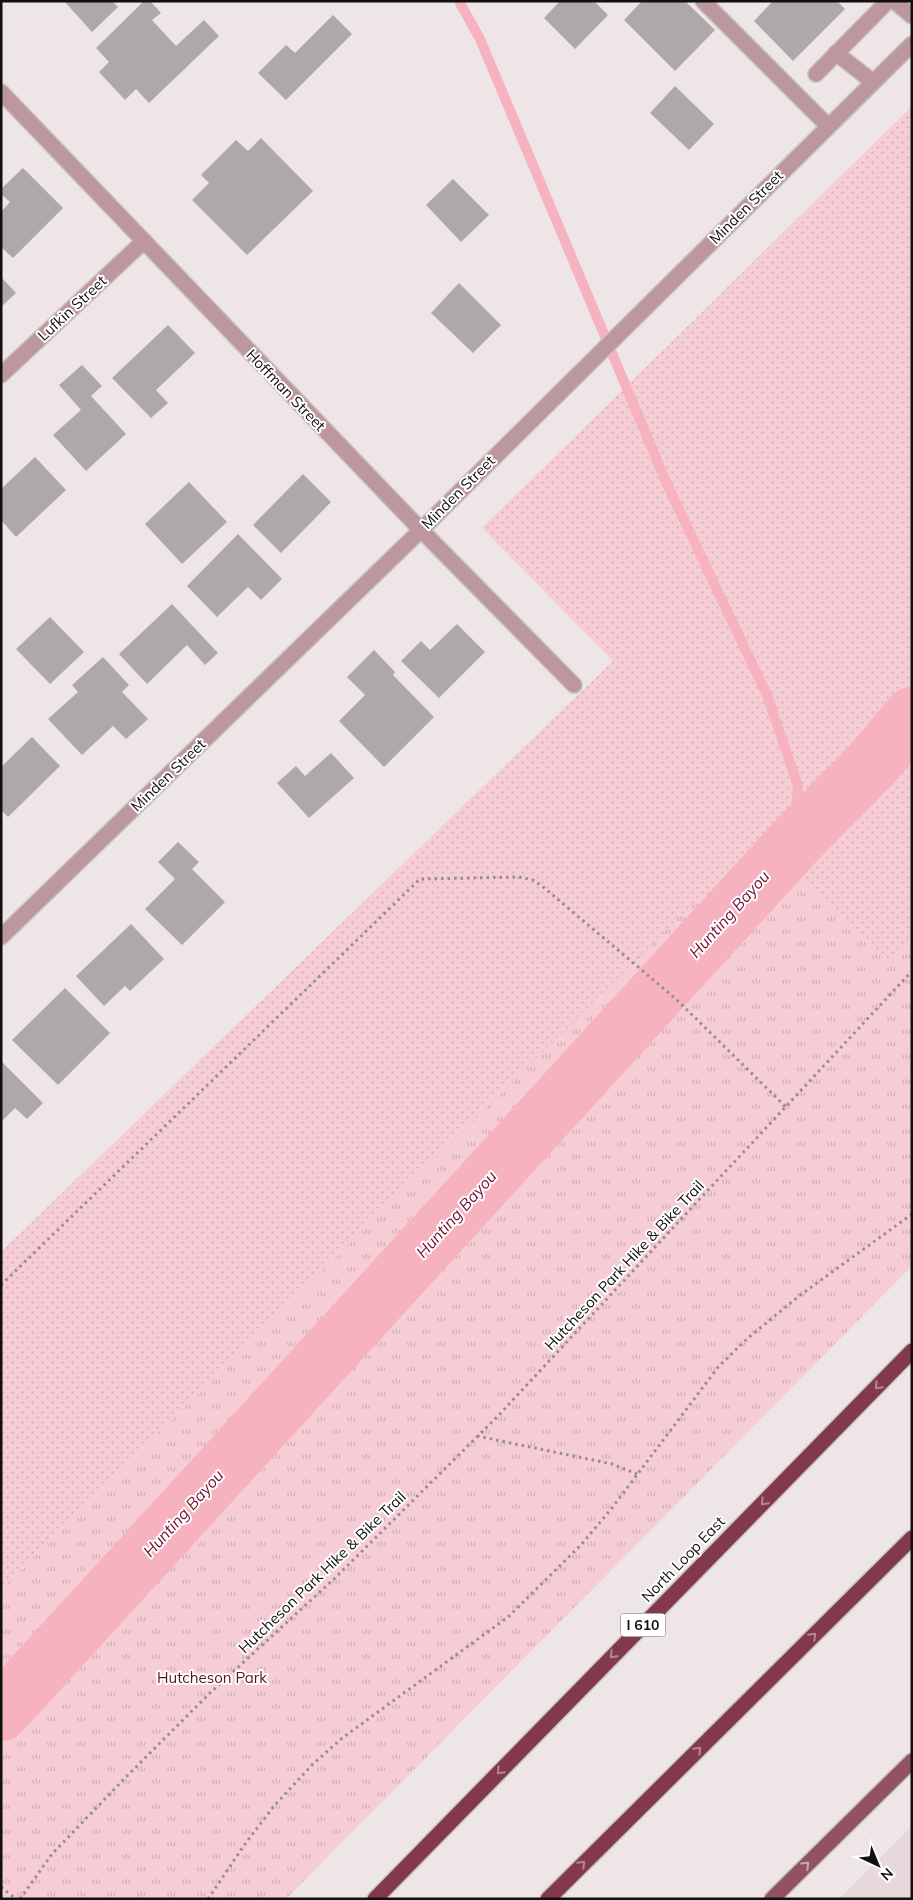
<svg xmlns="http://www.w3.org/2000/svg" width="913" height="1900" font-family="Mulish,sans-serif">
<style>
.built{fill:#e9d8db}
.grass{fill:url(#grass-dots)}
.park{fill:url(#park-tufts)}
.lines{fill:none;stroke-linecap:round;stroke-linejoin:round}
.stream{stroke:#f7b2bf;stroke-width:10}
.river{stroke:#f7b2bf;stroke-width:58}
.building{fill:#afa8a9}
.minor-casing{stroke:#cac3c4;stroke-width:18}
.major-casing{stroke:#cac3c4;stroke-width:18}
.highway-casing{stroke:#cac3c4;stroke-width:18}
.path{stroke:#948e8f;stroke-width:3;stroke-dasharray:2.5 4;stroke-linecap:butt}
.minor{stroke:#bc979d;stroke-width:15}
.major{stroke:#925260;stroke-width:15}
.highway{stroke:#81394b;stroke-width:15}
.oneway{stroke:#b38893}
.oneway2{stroke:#c8a8b0}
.labels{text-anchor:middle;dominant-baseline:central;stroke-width:4;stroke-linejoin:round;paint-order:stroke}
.shield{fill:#fff;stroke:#595758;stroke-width:1}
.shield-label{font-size:14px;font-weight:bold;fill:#120f10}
.street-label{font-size:15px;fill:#120f10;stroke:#fff}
.park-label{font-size:15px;fill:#5a1229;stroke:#fff}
.water-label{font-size:16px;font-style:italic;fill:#710f32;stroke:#fff}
</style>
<defs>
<pattern id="grass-dots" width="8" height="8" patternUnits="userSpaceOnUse" patternTransform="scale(1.25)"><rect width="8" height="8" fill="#f6cdd5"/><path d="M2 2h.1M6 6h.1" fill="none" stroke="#d2afb6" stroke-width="1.8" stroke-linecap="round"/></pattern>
<pattern id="park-tufts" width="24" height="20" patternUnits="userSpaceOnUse" patternTransform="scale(1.25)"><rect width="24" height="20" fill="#f6cdd5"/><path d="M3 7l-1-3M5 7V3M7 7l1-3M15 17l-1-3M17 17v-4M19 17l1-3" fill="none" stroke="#d2afb6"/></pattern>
</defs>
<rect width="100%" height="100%" fill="#ede5e6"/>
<path class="built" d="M912 1826V1899H839Z"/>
<path class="grass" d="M912 106V939L890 961 759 839 1 1589V1252L613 661 482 528Z"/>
<path class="park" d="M759 838 890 961 912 939V1266L286 1899H1V1589Z"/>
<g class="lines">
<path class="stream" d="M459 1 480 39 667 484 767 695 798 786 795 842"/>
<path class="river" d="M1 1712 795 842 872 764 912 716"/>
</g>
<g class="building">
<path d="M64 1H112L118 7 92 32Z"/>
<path d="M144 1H150L161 13 152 20 176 46 204 20 219 36 149 103 136 89 125 100 99 72 109 62 96 48Z"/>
<path d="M560 1H594L608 15 575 49 544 18Z"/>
<path d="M642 1H685L715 30 675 71 624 20Z"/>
<path d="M773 1H837L845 9 793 61 754 21Z"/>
<path d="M333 15 352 34 286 100 258 73 286 45 295 53Z"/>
<path d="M675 86 714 124 689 150 650 113Z"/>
<path d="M261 138 313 191 247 255 192 200 209 183 201 175 236 140 248 151Z"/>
<path d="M23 168 63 208 13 258 1 247V212L10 202 1 194V189Z"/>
<path d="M453 179 489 215 461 242 426 205Z"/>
<path d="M1 277 16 293 1 307Z"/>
<path d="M459 283 501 325 473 353 431 313Z"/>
<path d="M168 325 195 353 156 390 168 403 151 418 112 378Z"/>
<path d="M82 365 102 386 91 396 126 434 86 471 53 435 81 410 59 385Z"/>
<path d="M35 457 66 490 16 537 1 520V489Z"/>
<path d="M303 474 331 502 281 553 253 525Z"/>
<path d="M189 482 227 522 182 564 145 524Z"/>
<path d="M238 534 282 579 261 600 248 587 217 617 187 586Z"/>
<path d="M172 604 218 653 205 665 187 645 147 684 119 654Z"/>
<path d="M50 617 84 652 50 684 16 649Z"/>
<path d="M457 624 485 652 439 698 401 661 421 641 430 650Z"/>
<path d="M374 650 395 672 393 675 434 717 384 767 339 721 365 695 347 677Z"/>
<path d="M103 657 129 685 122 692 148 719 126 739 113 726 82 755 48 719 78 692 72 685Z"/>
<path d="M32 737 60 766 8 817 1 810V767Z"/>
<path d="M331 753 354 778 309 818 277 783 296 766 305 776Z"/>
<path d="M178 842 199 862 192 869 225 902 182 945 145 909 175 879 158 862Z"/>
<path d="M131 924 164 959 130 991 125 986 104 1006 76 976Z"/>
<path d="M65 988 110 1033 58 1085 12 1040Z"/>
<path d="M1 1061 43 1103 27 1119 15 1108 1 1122Z"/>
</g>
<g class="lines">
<defs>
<g id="minor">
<path d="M703 1 828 126"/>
<path d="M894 1 912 16"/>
<path d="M836 53 873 82"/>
<path d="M816 74 888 1"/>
<path d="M1 92 421 530 574 685"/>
<path d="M1 375 144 241"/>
<path d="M1 937 421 530 912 44"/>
</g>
<path id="major" d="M772 1899 912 1761"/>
<g id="highway">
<path d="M375 1899 912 1351"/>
<path d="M548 1899 912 1538"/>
</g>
</defs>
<use href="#minor" class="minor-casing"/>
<use href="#major" class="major-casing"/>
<use href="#highway" class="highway-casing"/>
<g class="path">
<path d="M1 1285 420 879 519 877 533 880 542 886 676 999 787 1108"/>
<path d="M477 1436 612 1464 637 1474"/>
<path d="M1 1887 16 1899"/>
<path d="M20 1899 52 1854 125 1778 210 1693 335 1578 497 1417 912 971"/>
<path d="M208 1899 245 1844 274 1806 312 1765 341 1739 508 1617 581 1545 612 1508 719 1366 748 1338 799 1296 912 1214"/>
</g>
<use href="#minor" class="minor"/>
<use href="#major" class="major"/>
<use href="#highway" class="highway"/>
</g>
<defs><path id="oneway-chevron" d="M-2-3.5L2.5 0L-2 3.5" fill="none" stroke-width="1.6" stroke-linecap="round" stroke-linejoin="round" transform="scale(1.25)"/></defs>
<g class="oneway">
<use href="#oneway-chevron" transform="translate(878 1386) rotate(134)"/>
<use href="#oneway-chevron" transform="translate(764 1502) rotate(134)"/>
<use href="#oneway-chevron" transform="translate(813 1636) rotate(-45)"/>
<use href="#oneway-chevron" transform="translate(613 1655) rotate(134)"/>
<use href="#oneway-chevron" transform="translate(698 1750) rotate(-45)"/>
<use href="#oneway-chevron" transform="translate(500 1771) rotate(134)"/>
<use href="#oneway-chevron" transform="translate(582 1864) rotate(-45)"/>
</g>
<use class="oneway2" href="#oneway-chevron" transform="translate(806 1865) rotate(-44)"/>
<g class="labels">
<rect class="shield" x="620.5" y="1613.5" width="45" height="23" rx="4"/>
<g class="shield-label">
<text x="643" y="1625">I 610</text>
</g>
<g class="street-label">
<text transform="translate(746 207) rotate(-45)">Minden Street</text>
<text transform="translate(72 308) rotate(-43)">Lufkin Street</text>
<text transform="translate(286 390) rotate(46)">Hoffman Street</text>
<text transform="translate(458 492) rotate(-45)">Minden Street</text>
<text transform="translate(168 775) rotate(-44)">Minden Street</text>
<text transform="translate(624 1265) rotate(-47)">Hutcheson Park Hike &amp; Bike Trail</text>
<text transform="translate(683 1559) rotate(-46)">North Loop East</text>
<text transform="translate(322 1572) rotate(-44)">Hutcheson Park Hike &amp; Bike Trail</text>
</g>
<g class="park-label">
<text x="212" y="1677">Hutcheson Park</text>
</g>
<g class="water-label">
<text transform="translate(729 914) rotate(-48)">Hunting Bayou</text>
<text transform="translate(456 1214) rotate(-48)">Hunting Bayou</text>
<text transform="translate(183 1513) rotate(-48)">Hunting Bayou</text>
</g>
</g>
<rect width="913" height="1900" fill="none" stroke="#120f10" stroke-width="5"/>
<g transform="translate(878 1865) rotate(136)" stroke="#ffffff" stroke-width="4" paint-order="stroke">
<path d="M0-4L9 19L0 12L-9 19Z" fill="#120f10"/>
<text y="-8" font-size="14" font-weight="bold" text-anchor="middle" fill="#120f10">N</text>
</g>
</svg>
